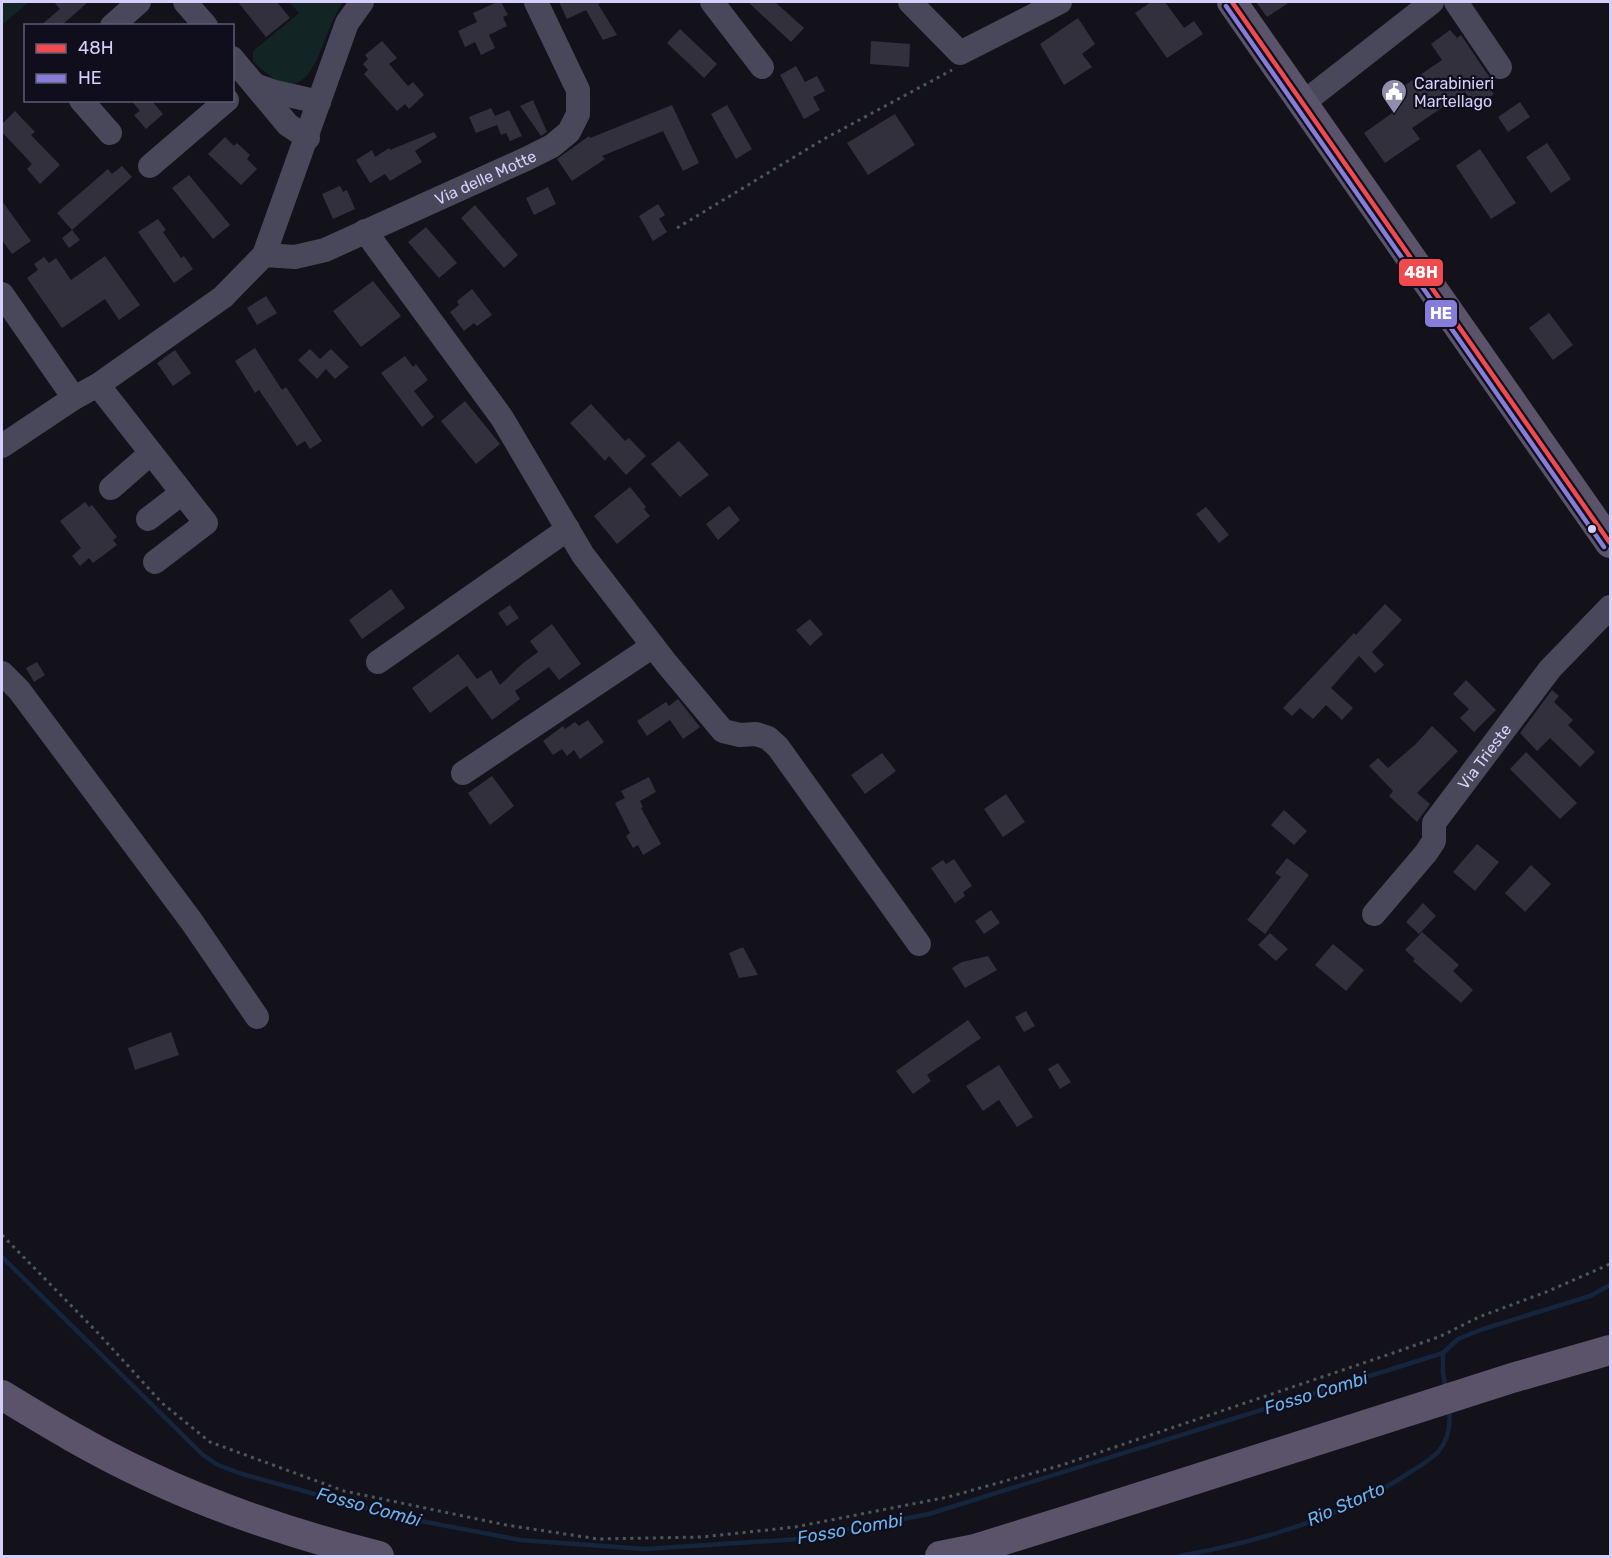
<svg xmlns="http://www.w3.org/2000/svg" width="1612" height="1558" font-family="Rubik,sans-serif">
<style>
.green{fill:#122424}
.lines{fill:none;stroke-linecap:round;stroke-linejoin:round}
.stream{stroke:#14253e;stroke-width:4.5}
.building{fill:#31303c}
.path{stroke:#4a5761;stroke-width:3;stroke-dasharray:3 4.5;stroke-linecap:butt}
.minor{stroke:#48485a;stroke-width:24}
.major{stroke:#5a536a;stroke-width:30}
.bus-1-casing{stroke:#100e1d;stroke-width:9}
.bus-2-casing{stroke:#100e1d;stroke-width:9}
.bus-1{stroke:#f04a4f;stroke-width:4.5}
.bus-2{stroke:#867dd9;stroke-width:4.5}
.bus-dot{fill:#d4d0f9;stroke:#100e1d;stroke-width:2}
.labels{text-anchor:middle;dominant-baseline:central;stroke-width:4.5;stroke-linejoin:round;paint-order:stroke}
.poi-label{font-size:16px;fill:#d4d0f9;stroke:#100e1d;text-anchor:start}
.street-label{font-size:16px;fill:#d4d0f9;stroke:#100e1d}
.water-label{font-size:18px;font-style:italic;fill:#6ab5ed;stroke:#100e1d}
.line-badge{stroke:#100e1d;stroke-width:2}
.badge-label{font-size:16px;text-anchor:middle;font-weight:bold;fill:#fff}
</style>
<rect width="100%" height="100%" fill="#13121a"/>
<g class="green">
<path d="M2 2H29L2 25Z"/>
<path d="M289 2H343C317 39 315 125 253 61V51L299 13Z"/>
</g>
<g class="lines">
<g class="stream">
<path d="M2 1257 203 1455 218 1465 242 1474 395 1516 520 1540 645 1549 799 1539 929 1514 1443 1353"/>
<path d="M1446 1389 1443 1373V1353L1458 1339 1483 1329 1590 1296 1610 1285"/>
<path d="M1180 1556C1257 1542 1338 1519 1404 1476 1415 1469 1429 1461 1438 1452 1449 1439 1451 1425 1449 1409"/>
</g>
</g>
<g class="building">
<path d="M54 2H88L61 26H40L60 9Z"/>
<path d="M238 2H277L290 18 266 37Z"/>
<path d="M497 2H501L508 15 503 17 507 26 489 35 495 48 481 55 475 42 465 47 458 31 477 22 473 13Z"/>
<path d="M559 2H604L598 4 617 35 603 40 586 10 567 19Z"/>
<path d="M748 2H775L804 28 791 42Z"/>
<path d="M1151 2H1165L1184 28 1194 21 1203 34 1167 58 1135 13Z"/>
<path d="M1256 2H1290L1267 17Z"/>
<path d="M1078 18 1095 44 1082 54 1092 67 1064 85 1040 44Z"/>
<path d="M680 29 717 64 704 78 667 43Z"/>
<path d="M1450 30 1457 38 1461 35 1488 75 1496 81 1488 86 1494 94 1476 107 1465 92 1412 128 1420 139 1385 163 1364 133 1398 109 1389 96 1442 60 1431 44Z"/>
<path d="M382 41 397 58 389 64 408 86 413 82 424 95 409 109 405 104 397 111 364 74 368 70 363 64 368 59 365 55Z"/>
<path d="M871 41 910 44 909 67 870 64Z"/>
<path d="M796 66 805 82 817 76 825 91 813 97 820 110 804 119 780 75Z"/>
<path d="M131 100H151L163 114 146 129 134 115 140 111Z"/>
<path d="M533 100 547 132 541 136 520 106Z"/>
<path d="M1520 102 1530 117 1508 132 1498 117Z"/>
<path d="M672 105 699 163 683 171 663 131 602 156 605 159 572 181 557 159 589 136 590 138Z"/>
<path d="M727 105 752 149 736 159 711 114Z"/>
<path d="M491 108 495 116 509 110 522 136 510 141 506 133 501 135 497 125 476 133 469 117Z"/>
<path d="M15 111 35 132 31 135 60 165 40 184 27 169 32 164 2 132V124Z"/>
<path d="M895 114 915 145 868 175 847 143Z"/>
<path d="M434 132 437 137 415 151 422 162 390 181 385 174 370 183 356 160 372 150 375 157 389 148 390 150Z"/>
<path d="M225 137 234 146 237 143 250 155 247 159 257 169 241 185 208 154Z"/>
<path d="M1547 143 1571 179 1551 193 1526 157Z"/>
<path d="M1480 149 1516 203 1491 219 1456 166Z"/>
<path d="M122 166 132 177 72 230 57 213 108 169 112 174Z"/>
<path d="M189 175 230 225 213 239 172 188Z"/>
<path d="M340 186 343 192 347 190 355 209 333 219 322 194Z"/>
<path d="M548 187 556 204 534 215 526 198Z"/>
<path d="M2 201 31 241 12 254 2 240Z"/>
<path d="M658 204 665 215 659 219 667 232 653 241 639 216Z"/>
<path d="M475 205 518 255 504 268 461 218Z"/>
<path d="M158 219 166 230 163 232 181 258 184 256 193 269 174 283 138 232Z"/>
<path d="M426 227 457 263 439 278 408 242Z"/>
<path d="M72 230 80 240 69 248 62 238Z"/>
<path d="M105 256 140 305 119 320 105 299 62 328 27 278 38 270 34 264 44 257 49 263 56 258 71 280Z"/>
<path d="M373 281 401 316 361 347 333 311Z"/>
<path d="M472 289 492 315 477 326 474 323 464 331 450 312 459 305 457 301Z"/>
<path d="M266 296 277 313 257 325 247 308Z"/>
<path d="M1549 313 1573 345 1553 360 1529 328Z"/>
<path d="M255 348 282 390 286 387 322 441 310 449 305 441 297 446 259 390 255 393 235 361Z"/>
<path d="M310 349 320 359 331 349 349 367 335 379 326 369 317 379 298 360Z"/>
<path d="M175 350 191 373 173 386 157 363Z"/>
<path d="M405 356 413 367 416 364 428 380 414 391 434 417 422 427 381 373Z"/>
<path d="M465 401 500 444 476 464 441 421Z"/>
<path d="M591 404 625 441 629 438 646 456 626 475 609 456 605 461 570 423Z"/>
<path d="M679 441 709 475 680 497 651 464Z"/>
<path d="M630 487 646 507 644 509 650 516 617 544 594 516Z"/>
<path d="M85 502 89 507 92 505 117 537 113 540 117 545 93 563 89 558 80 566 72 556 81 548 60 521Z"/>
<path d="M729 506 740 520 718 540 706 524Z"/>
<path d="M1206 507 1229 535 1219 543 1196 514Z"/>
<path d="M391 589 405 608 362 639 349 620Z"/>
<path d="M1385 604 1402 620 1372 652 1384 665 1375 673 1359 656 1331 688 1353 708 1342 720 1326 705 1313 719 1300 708 1292 716 1283 708 1354 633 1356 635Z"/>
<path d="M510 605 519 618 507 626 498 613Z"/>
<path d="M810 619 823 634 810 646 796 630Z"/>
<path d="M552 624 581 664 559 680 549 667 515 691 520 699 492 720 467 686 430 713 412 688 458 654 477 679 491 670 500 685 522 664 538 652 530 641Z"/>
<path d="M37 662 45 675 34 682 26 668Z"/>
<path d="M1466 680 1496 710 1474 732 1460 718 1469 709 1453 694Z"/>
<path d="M1552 690 1559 696 1554 702 1573 720 1568 725 1595 752 1580 767 1550 738 1537 751 1520 733Z"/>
<path d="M678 699 700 727 683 739 670 720 647 736 637 721 666 702 669 706Z"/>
<path d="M588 720 604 742 580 759 574 750 567 756 562 749 553 755 543 741 563 726 565 729 575 722 579 726Z"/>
<path d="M1432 726 1458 751 1417 793 1430 804 1417 822 1389 796 1393 791 1369 766 1378 758 1388 768 1416 744Z"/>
<path d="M1526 752 1577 803 1560 819 1510 769Z"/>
<path d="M882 753 896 771 865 794 851 775Z"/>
<path d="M492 776 514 806 490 825 468 793Z"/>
<path d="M649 777 656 792 640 801 643 807 641 808 661 844 643 855 638 845 633 848 626 836 630 833 615 803 625 798 621 791Z"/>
<path d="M1006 794 1025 822 1003 837 984 809Z"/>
<path d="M1284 810 1307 831 1294 845 1271 825Z"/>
<path d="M1477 844 1499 862 1475 891 1453 872Z"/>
<path d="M1287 858 1309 875 1265 934 1247 920 1281 877 1275 873Z"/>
<path d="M954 859 972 886 963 892 965 896 955 903 931 868 943 860 946 864Z"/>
<path d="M1531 865 1551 884 1525 912 1505 893Z"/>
<path d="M1423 903 1436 916 1419 934 1406 922Z"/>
<path d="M991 910 1000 923 984 934 975 921Z"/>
<path d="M1422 932 1459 965 1453 971 1473 990 1461 1003 1413 961 1415 959 1405 950Z"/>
<path d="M1270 933 1288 949 1276 961 1258 945Z"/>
<path d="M1333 944 1364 970 1346 991 1315 965Z"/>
<path d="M743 947 758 975 739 978 729 953Z"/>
<path d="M988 956 997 970 965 988 952 968 962 962Z"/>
<path d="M1026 1011 1035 1026 1024 1032 1015 1017Z"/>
<path d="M968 1020 981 1038 927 1075 931 1081 913 1094 896 1071Z"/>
<path d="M171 1032 179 1055 135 1070 128 1048Z"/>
<path d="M1058 1063 1071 1082 1060 1089 1048 1069Z"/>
<path d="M999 1065 1033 1117 1017 1127 999 1100 983 1111 966 1086Z"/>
</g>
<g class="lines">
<g class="path">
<path d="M677 228 824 139 952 70"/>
<path d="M2 1235 98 1333 162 1403 210 1442 344 1491 506 1525 598 1539 702 1537 795 1527 948 1497 1062 1465 1393 1353 1441 1336 1479 1317 1546 1292 1610 1264"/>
</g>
<g class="minor">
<path d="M185 2 206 26"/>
<path d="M712 2 762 67"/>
<path d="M910 2 960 53 1060 2"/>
<path d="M1456 2 1500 67"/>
<path d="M112 26 139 2"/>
<path d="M232 58 288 125 308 138"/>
<path d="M255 85 275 92 319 102"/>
<path d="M81 100 110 133"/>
<path d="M1303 103 1432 2"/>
<path d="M150 166 227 100"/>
<path d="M365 231 502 418 583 555 667 664 723 731 740 735 756 734 768 738 778 747 919 944"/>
<path id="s1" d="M264 255 295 257 325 250 526 159 552 146 569 132 578 114V90L536 2"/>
<path d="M2 294 74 398"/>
<path d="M98 385 206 523 155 562"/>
<path d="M2 446 74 398 98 385 223 297 264 255 347 23 362 2"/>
<path d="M111 488 151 453"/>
<path d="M148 519 182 493"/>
<path d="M378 662 568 529"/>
<path d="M2 673 19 690 192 922 257 1017"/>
<path d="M463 773 653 646"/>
<path id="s2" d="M1374 914 1426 853 1434 841V823L1550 669 1610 607"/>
</g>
<g class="major">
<path d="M1232 2 1610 543"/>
<path d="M2 1395C48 1423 96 1452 146 1475 220 1510 299 1536 379 1556"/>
<path d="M940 1556 975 1549 1068 1520 1512 1378 1610 1350"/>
</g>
<defs>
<path id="bus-1" d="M1232 2 1610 543"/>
<path id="bus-2" d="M1226 6 1604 547"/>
</defs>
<use href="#bus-1" class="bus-1-casing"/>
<use href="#bus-2" class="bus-2-casing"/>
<use href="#bus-1" class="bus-1"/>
<use href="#bus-2" class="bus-2"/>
</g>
<defs>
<symbol id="civic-pin" viewBox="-11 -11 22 30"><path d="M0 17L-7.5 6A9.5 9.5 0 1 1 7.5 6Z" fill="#908eab" stroke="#100e1d"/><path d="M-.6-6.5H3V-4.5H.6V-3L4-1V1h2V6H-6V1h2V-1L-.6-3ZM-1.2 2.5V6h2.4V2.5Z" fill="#fff"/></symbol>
</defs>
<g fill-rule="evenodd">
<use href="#civic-pin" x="1379" y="77" width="30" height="40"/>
</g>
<circle class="bus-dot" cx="1592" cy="529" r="5"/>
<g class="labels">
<g class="poi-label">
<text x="1414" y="83">Carabinieri<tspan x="1414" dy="18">Martellago</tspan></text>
</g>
<g class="street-label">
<text stroke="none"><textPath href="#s1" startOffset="238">Via delle Motte</textPath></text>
<text stroke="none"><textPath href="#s2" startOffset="196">Via Trieste</textPath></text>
</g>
<g class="water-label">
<text transform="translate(1316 1393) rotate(-17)">Fosso Combi</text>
<text transform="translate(1346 1504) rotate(-24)">Rio Storto</text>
<text transform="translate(369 1507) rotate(15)">Fosso Combi</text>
<text transform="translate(850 1529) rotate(-10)">Fosso Combi</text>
</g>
</g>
<g class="line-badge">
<rect x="1398" y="258" width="46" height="29" rx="6" fill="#f04a4f"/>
<rect x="1424" y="299" width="34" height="29" rx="6" fill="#867dd9"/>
</g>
<g class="badge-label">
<text x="1421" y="278">48H</text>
<text x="1441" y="319">HE</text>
</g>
<rect width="1612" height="1558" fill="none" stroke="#d4d0f9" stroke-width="6"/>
<rect x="24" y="24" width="210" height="78" fill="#100e1d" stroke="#5e5c75" stroke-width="1.5"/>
<rect x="36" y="44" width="30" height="9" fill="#f04a4f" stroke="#5e5c75" stroke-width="1.5"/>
<text x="78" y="54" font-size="18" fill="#d4d0f9">48H</text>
<rect x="36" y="74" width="30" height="9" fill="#867dd9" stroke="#5e5c75" stroke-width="1.5"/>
<text x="78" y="84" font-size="18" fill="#d4d0f9">HE</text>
</svg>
